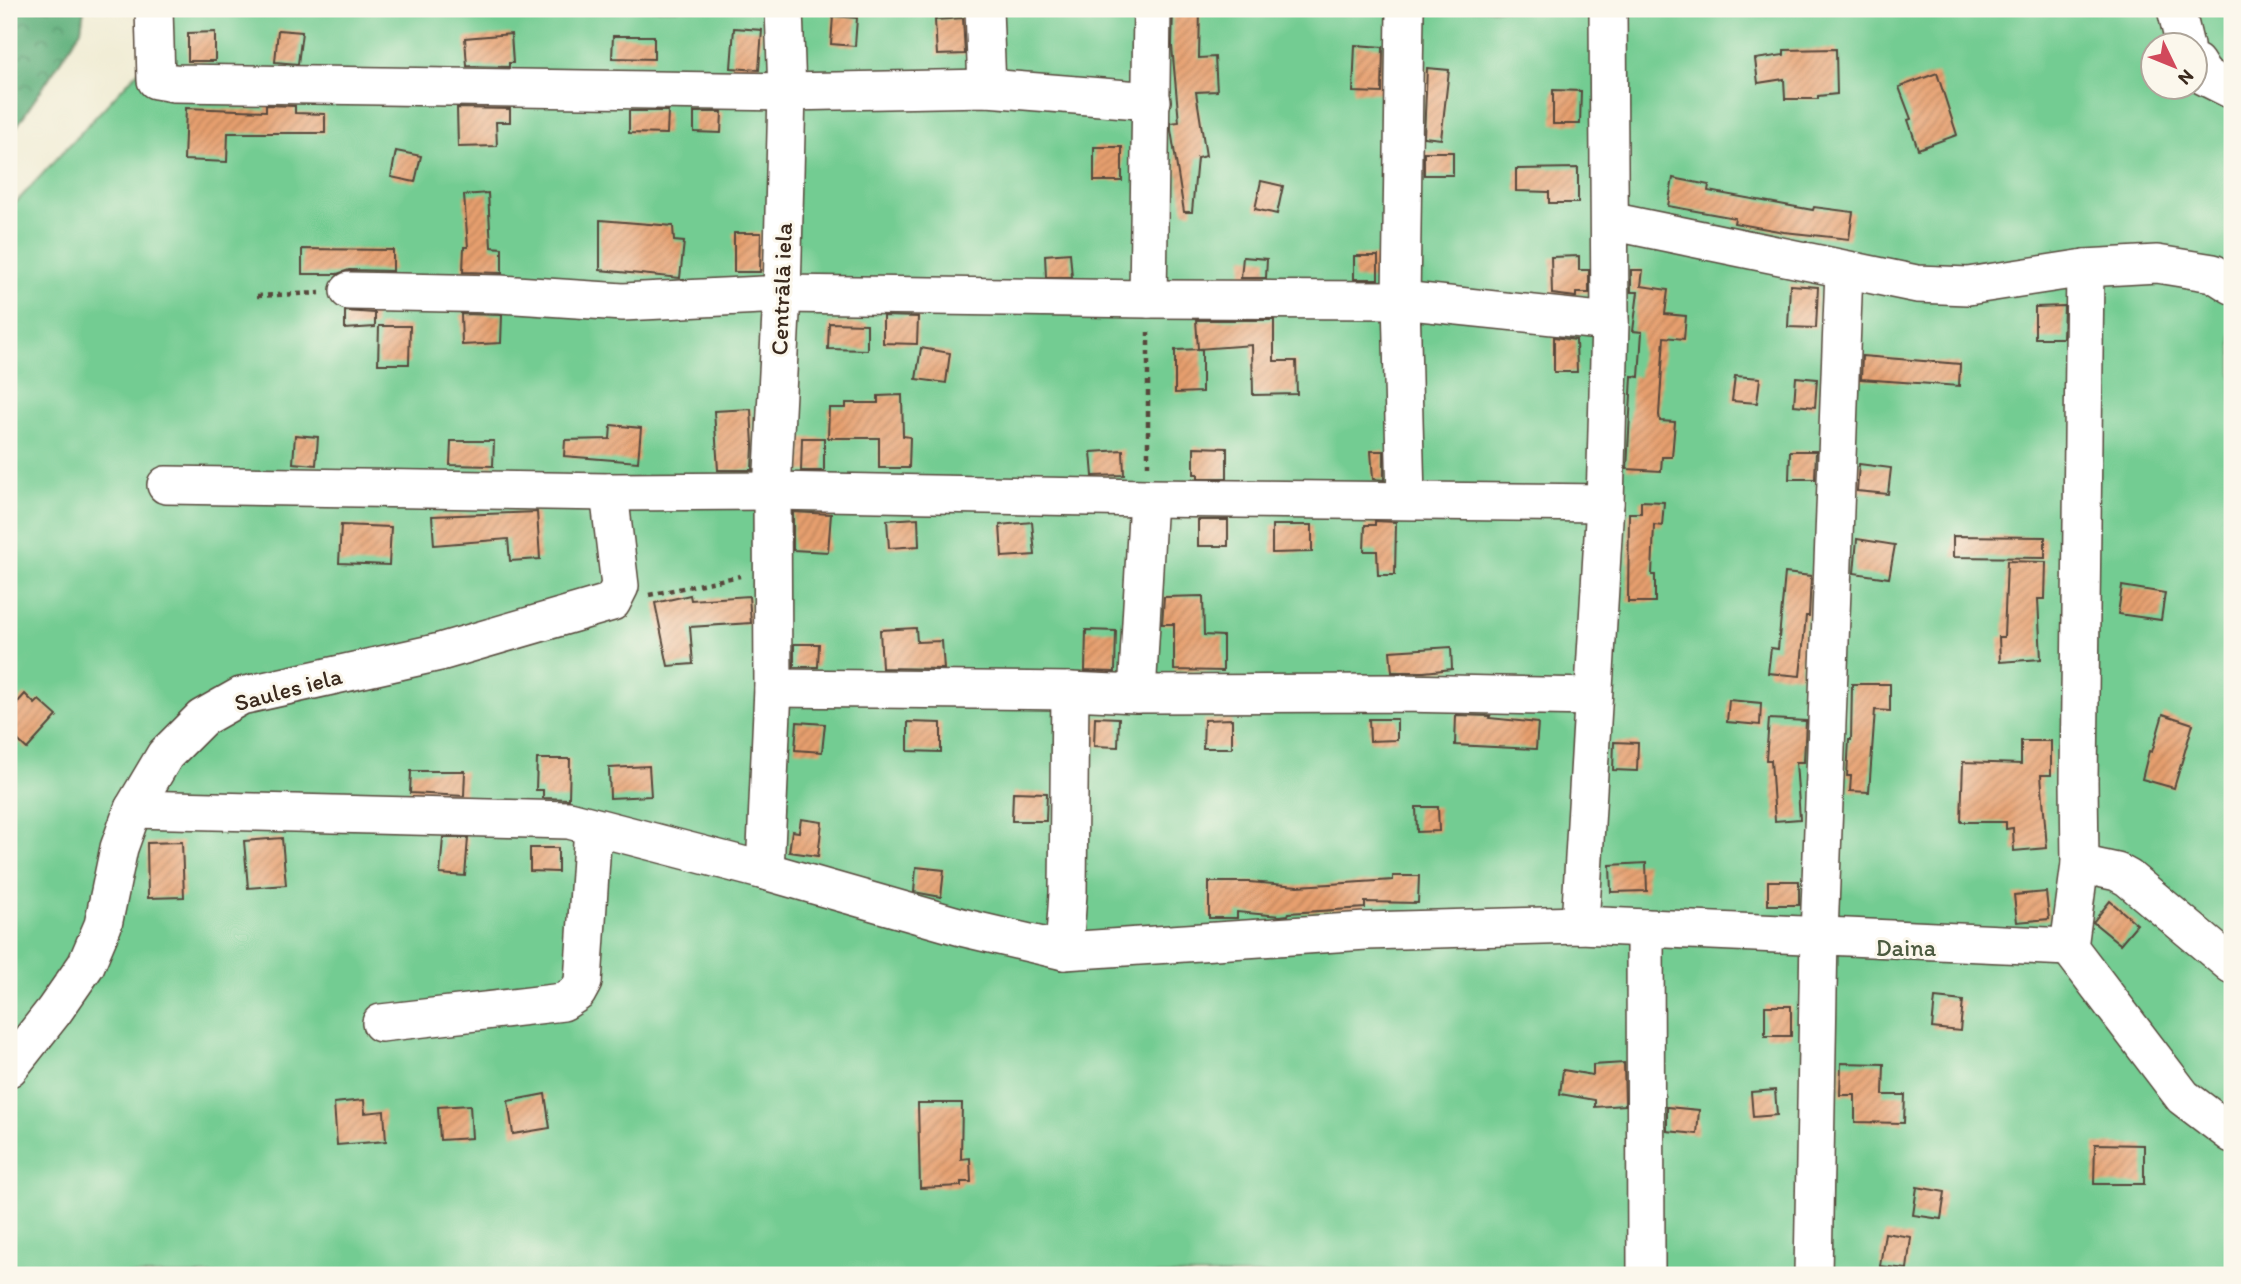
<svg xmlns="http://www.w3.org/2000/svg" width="2241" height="1284" font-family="Itim,sans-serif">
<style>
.forest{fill:url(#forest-crowns);stroke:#4c6d4d;stroke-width:2}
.garden{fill:#73cc92;stroke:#577b58;stroke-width:2;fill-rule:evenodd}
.building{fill:url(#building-hatch)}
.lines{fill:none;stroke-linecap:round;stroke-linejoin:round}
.minor-casing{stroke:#56473a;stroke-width:40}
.path{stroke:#56473a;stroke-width:4.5;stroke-dasharray:5 5;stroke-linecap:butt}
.minor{stroke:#fff;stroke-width:37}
.labels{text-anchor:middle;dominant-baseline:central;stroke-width:6;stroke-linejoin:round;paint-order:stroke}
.street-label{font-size:24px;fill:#3b2a1e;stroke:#fbf7ec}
.park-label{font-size:24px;fill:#4c5b41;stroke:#fbf7ec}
</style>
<defs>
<pattern id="forest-crowns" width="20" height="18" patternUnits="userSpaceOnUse" patternTransform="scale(1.75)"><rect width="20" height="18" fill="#5eb07c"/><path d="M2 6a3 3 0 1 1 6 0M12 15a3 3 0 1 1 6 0" fill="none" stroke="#4f8f65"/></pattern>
<pattern id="building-hatch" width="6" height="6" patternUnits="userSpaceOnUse" patternTransform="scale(1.75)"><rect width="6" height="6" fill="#e69f6e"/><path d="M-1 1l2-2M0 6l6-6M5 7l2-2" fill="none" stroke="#bc825a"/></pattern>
</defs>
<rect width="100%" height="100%" fill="#fbf7ec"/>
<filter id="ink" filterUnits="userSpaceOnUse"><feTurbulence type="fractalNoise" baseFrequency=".0143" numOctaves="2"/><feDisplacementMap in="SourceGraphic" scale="14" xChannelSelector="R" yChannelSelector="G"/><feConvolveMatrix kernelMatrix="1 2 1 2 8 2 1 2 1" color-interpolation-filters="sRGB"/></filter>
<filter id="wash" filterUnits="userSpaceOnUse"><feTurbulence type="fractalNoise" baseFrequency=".00686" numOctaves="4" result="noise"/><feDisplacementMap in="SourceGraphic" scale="28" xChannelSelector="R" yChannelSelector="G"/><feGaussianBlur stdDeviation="1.57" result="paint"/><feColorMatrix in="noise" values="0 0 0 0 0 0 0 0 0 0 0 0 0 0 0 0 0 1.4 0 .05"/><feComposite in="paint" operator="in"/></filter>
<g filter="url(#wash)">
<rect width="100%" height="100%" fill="#f1edd6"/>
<path class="forest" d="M9 9H84L81 30 9 138Z"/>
<path class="garden" d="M139 9H2232V1275H9V210L143 66ZM2154 46H2196V88H2154Z"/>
<g id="blocks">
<g class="building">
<path d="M1173 9H1200L1199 58 1215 57 1217 91 1196 92 1206 156 1197 158 1192 212H1184L1171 130V123L1179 122 1172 46Z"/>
<path d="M833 16 857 18 855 46 831 44Z"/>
<path d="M963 18 965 54 937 55 935 20Z"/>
<path d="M734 28 762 30 759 70 731 68Z"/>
<path d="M278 30 302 32 298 64 275 62Z"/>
<path d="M215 32V61H188V33Z"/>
<path d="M511 34 513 63H509V67L467 66 465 38Z"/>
<path d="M613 36H654V59L612 58Z"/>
<path d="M1355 45 1383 47 1382 93 1353 92Z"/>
<path d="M1836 49 1837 94 1818 96V99H1785L1784 79 1758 83 1755 59 1784 55V50Z"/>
<path d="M1427 68 1449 70 1441 139 1424 137Z"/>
<path d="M1937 73 1957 135 1918 149 1908 120 1911 119 1899 87Z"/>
<path d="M1553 90 1581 91 1580 124H1553Z"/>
<path d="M266 105 295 106V113L325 114V133H228L227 162 184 160 186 108 266 111Z"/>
<path d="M457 108 510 109V122H496L497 146 458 147Z"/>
<path d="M629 111H668L667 134 629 133Z"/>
<path d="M694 112H722L721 133 694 132Z"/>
<rect x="1094" y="147" width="28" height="34"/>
<path d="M396 151 421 156 415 182 391 177Z"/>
<rect x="1424" y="152" width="29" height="23"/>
<path d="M1578 168V203H1549V192L1516 191V169Z"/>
<path d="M1673 178 1709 185 1708 191 1813 210 1814 207 1853 212 1849 239 1784 232 1734 223 1735 218 1668 206Z"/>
<path d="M1261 181 1283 186 1277 214 1255 209Z"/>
<path d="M488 193 491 247 502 248V273L463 272 464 247H468L464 195Z"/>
<path d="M600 220 673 226 674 241 684 242 680 278 600 270Z"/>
<path d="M734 233H761L760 272H734Z"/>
<path d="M302 249 393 250V271L349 270 337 274H302Z"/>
<path d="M1070 253 1072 277H1046L1045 255Z"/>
<rect x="1354" y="256" width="24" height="23"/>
<path d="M1579 256V270H1589V293H1576V297L1552 294 1551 257Z"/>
<path d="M1243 257 1267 259 1266 278H1241Z"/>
<path d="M1631 270H1643L1641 286 1668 290 1665 314 1686 316 1684 339 1664 337 1659 415 1660 421 1675 422 1672 457H1662L1661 471 1627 469 1632 376 1639 377 1642 332 1633 331 1638 292H1631Z"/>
<path d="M1790 285 1818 287 1816 328 1788 327Z"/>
<path d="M2064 306 2063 338H2035V307Z"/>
<path d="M345 311 375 313V327L345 329Z"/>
<path d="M461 314 502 315 501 343 462 345Z"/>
<path d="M883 316 918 317 917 344 883 343Z"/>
<path d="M1196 320H1274V361H1296L1297 394 1253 395 1252 345 1198 349Z"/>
<path d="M829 323 867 324V350L828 349Z"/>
<path d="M379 326H410L409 364H378Z"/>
<path d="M1554 337 1576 340 1577 372H1554Z"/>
<path d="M921 348 950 353 946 383 916 379Z"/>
<path d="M1202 349V392L1175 393V350Z"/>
<path d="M1862 356 1960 364 1959 386 1861 379Z"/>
<path d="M1735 376 1760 378 1757 403 1732 401Z"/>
<path d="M1796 377 1817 379 1815 407 1794 405Z"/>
<path d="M902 395 903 436 910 437 909 468H879V438H828L829 408H846V403H878V396Z"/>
<path d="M751 409 753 445 752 470H718L714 411Z"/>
<path d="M611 425 641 428 638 462 564 456 565 440 610 439Z"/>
<path d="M295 435 318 437 316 465 293 463Z"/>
<path d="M802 438H824V471H801Z"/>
<path d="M451 441H494L493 466 450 465Z"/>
<path d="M1194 447 1227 448V478H1198V474H1194Z"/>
<path d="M1123 450 1124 475 1093 476 1091 452Z"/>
<path d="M1371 451H1384V480L1373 479Z"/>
<path d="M1790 451H1816L1815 479H1789Z"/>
<path d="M1859 464 1891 468 1888 494 1857 491Z"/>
<path d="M1641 501 1664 502 1662 526 1654 525 1652 575H1655V602H1628L1629 513H1641Z"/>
<path d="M537 512 540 559 510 561 508 539 434 545 432 516Z"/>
<path d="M793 512 831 514 828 552 793 550Z"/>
<path d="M918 518 919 546 889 548 887 520Z"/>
<rect x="1198" y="520" width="30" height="26"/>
<path d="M1375 521 1396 522 1395 575H1378L1377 551H1364L1365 525H1375Z"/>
<path d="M1032 522 1035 555 1002 557 1000 525Z"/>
<path d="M341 525 391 527 389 565 339 563Z"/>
<path d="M1272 525H1312V552L1272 553Z"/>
<path d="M1953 536 2045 537V558L1953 557Z"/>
<path d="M1857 539 1895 545 1889 578 1854 573Z"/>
<path d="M2007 561 2046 562 2045 599H2038L2041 659 2000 662 1999 637H2004Z"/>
<path d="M1785 573 1811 576 1809 616H1806L1800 676 1768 673 1771 648 1778 649Z"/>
<path d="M2122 586 2165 593 2161 620 2118 614Z"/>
<path d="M690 595 691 600 749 596 751 623 690 627 693 664 668 666 655 603Z"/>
<path d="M1203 596 1204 635 1223 636V671L1174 670V624H1162L1164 597Z"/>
<path d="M916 628 917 642 942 641 944 669 882 668 880 630Z"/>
<path d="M1086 630 1116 631 1115 672 1085 671Z"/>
<path d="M794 644H819L818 667H794Z"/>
<path d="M1451 647 1452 669 1424 672H1392L1390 651Z"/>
<path d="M1852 684H1890V711L1875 710 1869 792 1850 791 1851 776H1847L1849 740H1851Z"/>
<path d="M25 694 35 704 39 700 57 716 27 749 9 732V712Z"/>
<path d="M1729 700 1761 703 1760 725 1727 722Z"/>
<path d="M2163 714 2193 724 2174 788 2142 779 2149 751 2152 752Z"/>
<path d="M1456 715 1490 716 1489 718 1538 723 1536 749 1455 745Z"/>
<path d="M1095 717 1119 718 1118 747 1094 746Z"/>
<path d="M1232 719V748H1203L1204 720Z"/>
<path d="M1369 719H1397V740L1370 741Z"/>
<path d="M1769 719 1806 721 1804 762H1796L1800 819 1775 821 1771 760H1766Z"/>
<path d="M797 722 825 724 822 752 795 750Z"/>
<path d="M908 722 941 723V752L908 751Z"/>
<path d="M2021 741H2051V775H2041L2047 848 2014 851 2013 828 2006 829V822H1961L1963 762 2021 764Z"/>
<path d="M1614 742 1638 743 1637 771 1613 770Z"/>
<path d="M537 759H570L569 799 543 798V790H536Z"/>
<path d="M649 766 651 796 610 798 609 768Z"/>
<path d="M411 771H465L464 796 410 793Z"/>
<path d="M1013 792 1047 793 1046 821H1012Z"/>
<path d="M1416 807H1438L1439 831 1417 832Z"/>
<path d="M801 819 822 822 818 856 789 852 792 831 799 832Z"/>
<path d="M282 838 286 885 248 888 244 841Z"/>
<path d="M443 838H468L465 876 440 874Z"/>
<path d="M182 842 184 897 148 898 147 843Z"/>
<path d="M530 848H558V872L530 871Z"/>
<path d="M1646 863 1647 891 1611 892 1610 865Z"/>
<path d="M916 867 944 870 941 897 914 892Z"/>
<path d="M1393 876H1419L1418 903 1365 902V908L1289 913 1288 915 1280 916 1237 912V918H1209V882H1249L1298 886 1393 880Z"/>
<rect x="1768" y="881" width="31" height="24"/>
<path d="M2046 892 2049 919 2017 922 2014 895Z"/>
<path d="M2110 901 2137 924 2120 944 2093 922Z"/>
<path d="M1935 998 1963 1001 1960 1031 1932 1028Z"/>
<rect x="1765" y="1006" width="26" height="30"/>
<path d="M1624 1063 1625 1105 1595 1107V1100L1560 1094 1563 1070 1593 1075V1065Z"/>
<path d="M1841 1063 1884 1064 1883 1095H1905L1904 1123 1855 1122V1095H1840Z"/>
<path d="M1775 1090 1777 1115 1753 1117 1751 1092Z"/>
<path d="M545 1094 550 1128 513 1134 508 1101Z"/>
<path d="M364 1100 365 1113 384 1111 386 1141 337 1145 334 1103Z"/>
<path d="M918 1103H962L961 1159 970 1158 971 1182H961V1186L920 1188Z"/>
<path d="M470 1105 472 1138 440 1140 438 1107Z"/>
<path d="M1667 1107 1699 1110 1697 1134 1667 1131Z"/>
<path d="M2095 1144 2144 1145V1184H2094Z"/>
<path d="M1917 1187 1945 1192 1941 1219 1913 1215Z"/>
<path d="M1885 1233 1911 1237 1907 1269 1880 1266Z"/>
</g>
</g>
</g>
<g filter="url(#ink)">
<use href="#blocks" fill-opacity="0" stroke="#56473a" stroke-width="2"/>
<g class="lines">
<defs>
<g id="minor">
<path d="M154 9 156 80 174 83 787 92 987 88 1152 101"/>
<path d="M984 9 987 88"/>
<path d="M1405 9 1401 300 1406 500"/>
<path d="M2176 9 2185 46"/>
<path d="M2196 63 2204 76 2232 90"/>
<path d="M1610 221 1917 284 1968 286 2085 268 2157 264 2213 273 2232 285"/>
<path d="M2085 268 2079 781 2080 864 2069 947 2183 1097 2232 1134"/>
<path d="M349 291 500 294 623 302 782 294 1148 299 1401 300 1610 322"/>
<path d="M1148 299 1152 9"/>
<path d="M166 485 609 492 772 491 1148 498 1605 503"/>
<path d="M773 688 1070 691 1137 694 1401 693 1592 697"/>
<path d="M1137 694 1148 498"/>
<path d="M133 809 569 820 765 871 773 688 772 491 782 294 787 92 784 9"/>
<path d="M2080 864 2117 872 2128 878 2232 965"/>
<path d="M765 871 965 928 1064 951 1366 931 1580 925 2069 947"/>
<path d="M1580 925 1605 503 1610 322 1608 9"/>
<path d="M1645 928 1646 1275"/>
<path d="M1064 951 1068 893 1070 691"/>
<path d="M381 1023 563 1002 577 993 583 982 593 827"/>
<path d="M9 1068 54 1011 86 965 103 925 119 848 133 809 165 755 202 718 241 696 440 652 612 602 620 586 609 492"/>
<path d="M1813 1275 1819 935 1844 270"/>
</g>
</defs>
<use href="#minor" class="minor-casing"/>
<g class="path">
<path d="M257 296 320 293"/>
<path d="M1148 466V332"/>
<path d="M649 595 740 576"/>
</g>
<use href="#minor" class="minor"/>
</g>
</g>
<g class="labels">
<g class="street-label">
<text transform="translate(781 289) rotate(-88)">Centrālā iela</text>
<text transform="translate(288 689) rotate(-15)">Saules iela</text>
</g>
<g class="park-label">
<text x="1906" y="947">Daina</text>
</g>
</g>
<rect width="2241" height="1284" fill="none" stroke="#fbf7ec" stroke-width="35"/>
<g transform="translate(2174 66) rotate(133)"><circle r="33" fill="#fbf7ec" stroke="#aea59a" stroke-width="2"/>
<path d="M0-5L12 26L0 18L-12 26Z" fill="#d1495b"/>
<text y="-10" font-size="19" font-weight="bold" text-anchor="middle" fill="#3b2a1e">N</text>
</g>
</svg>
